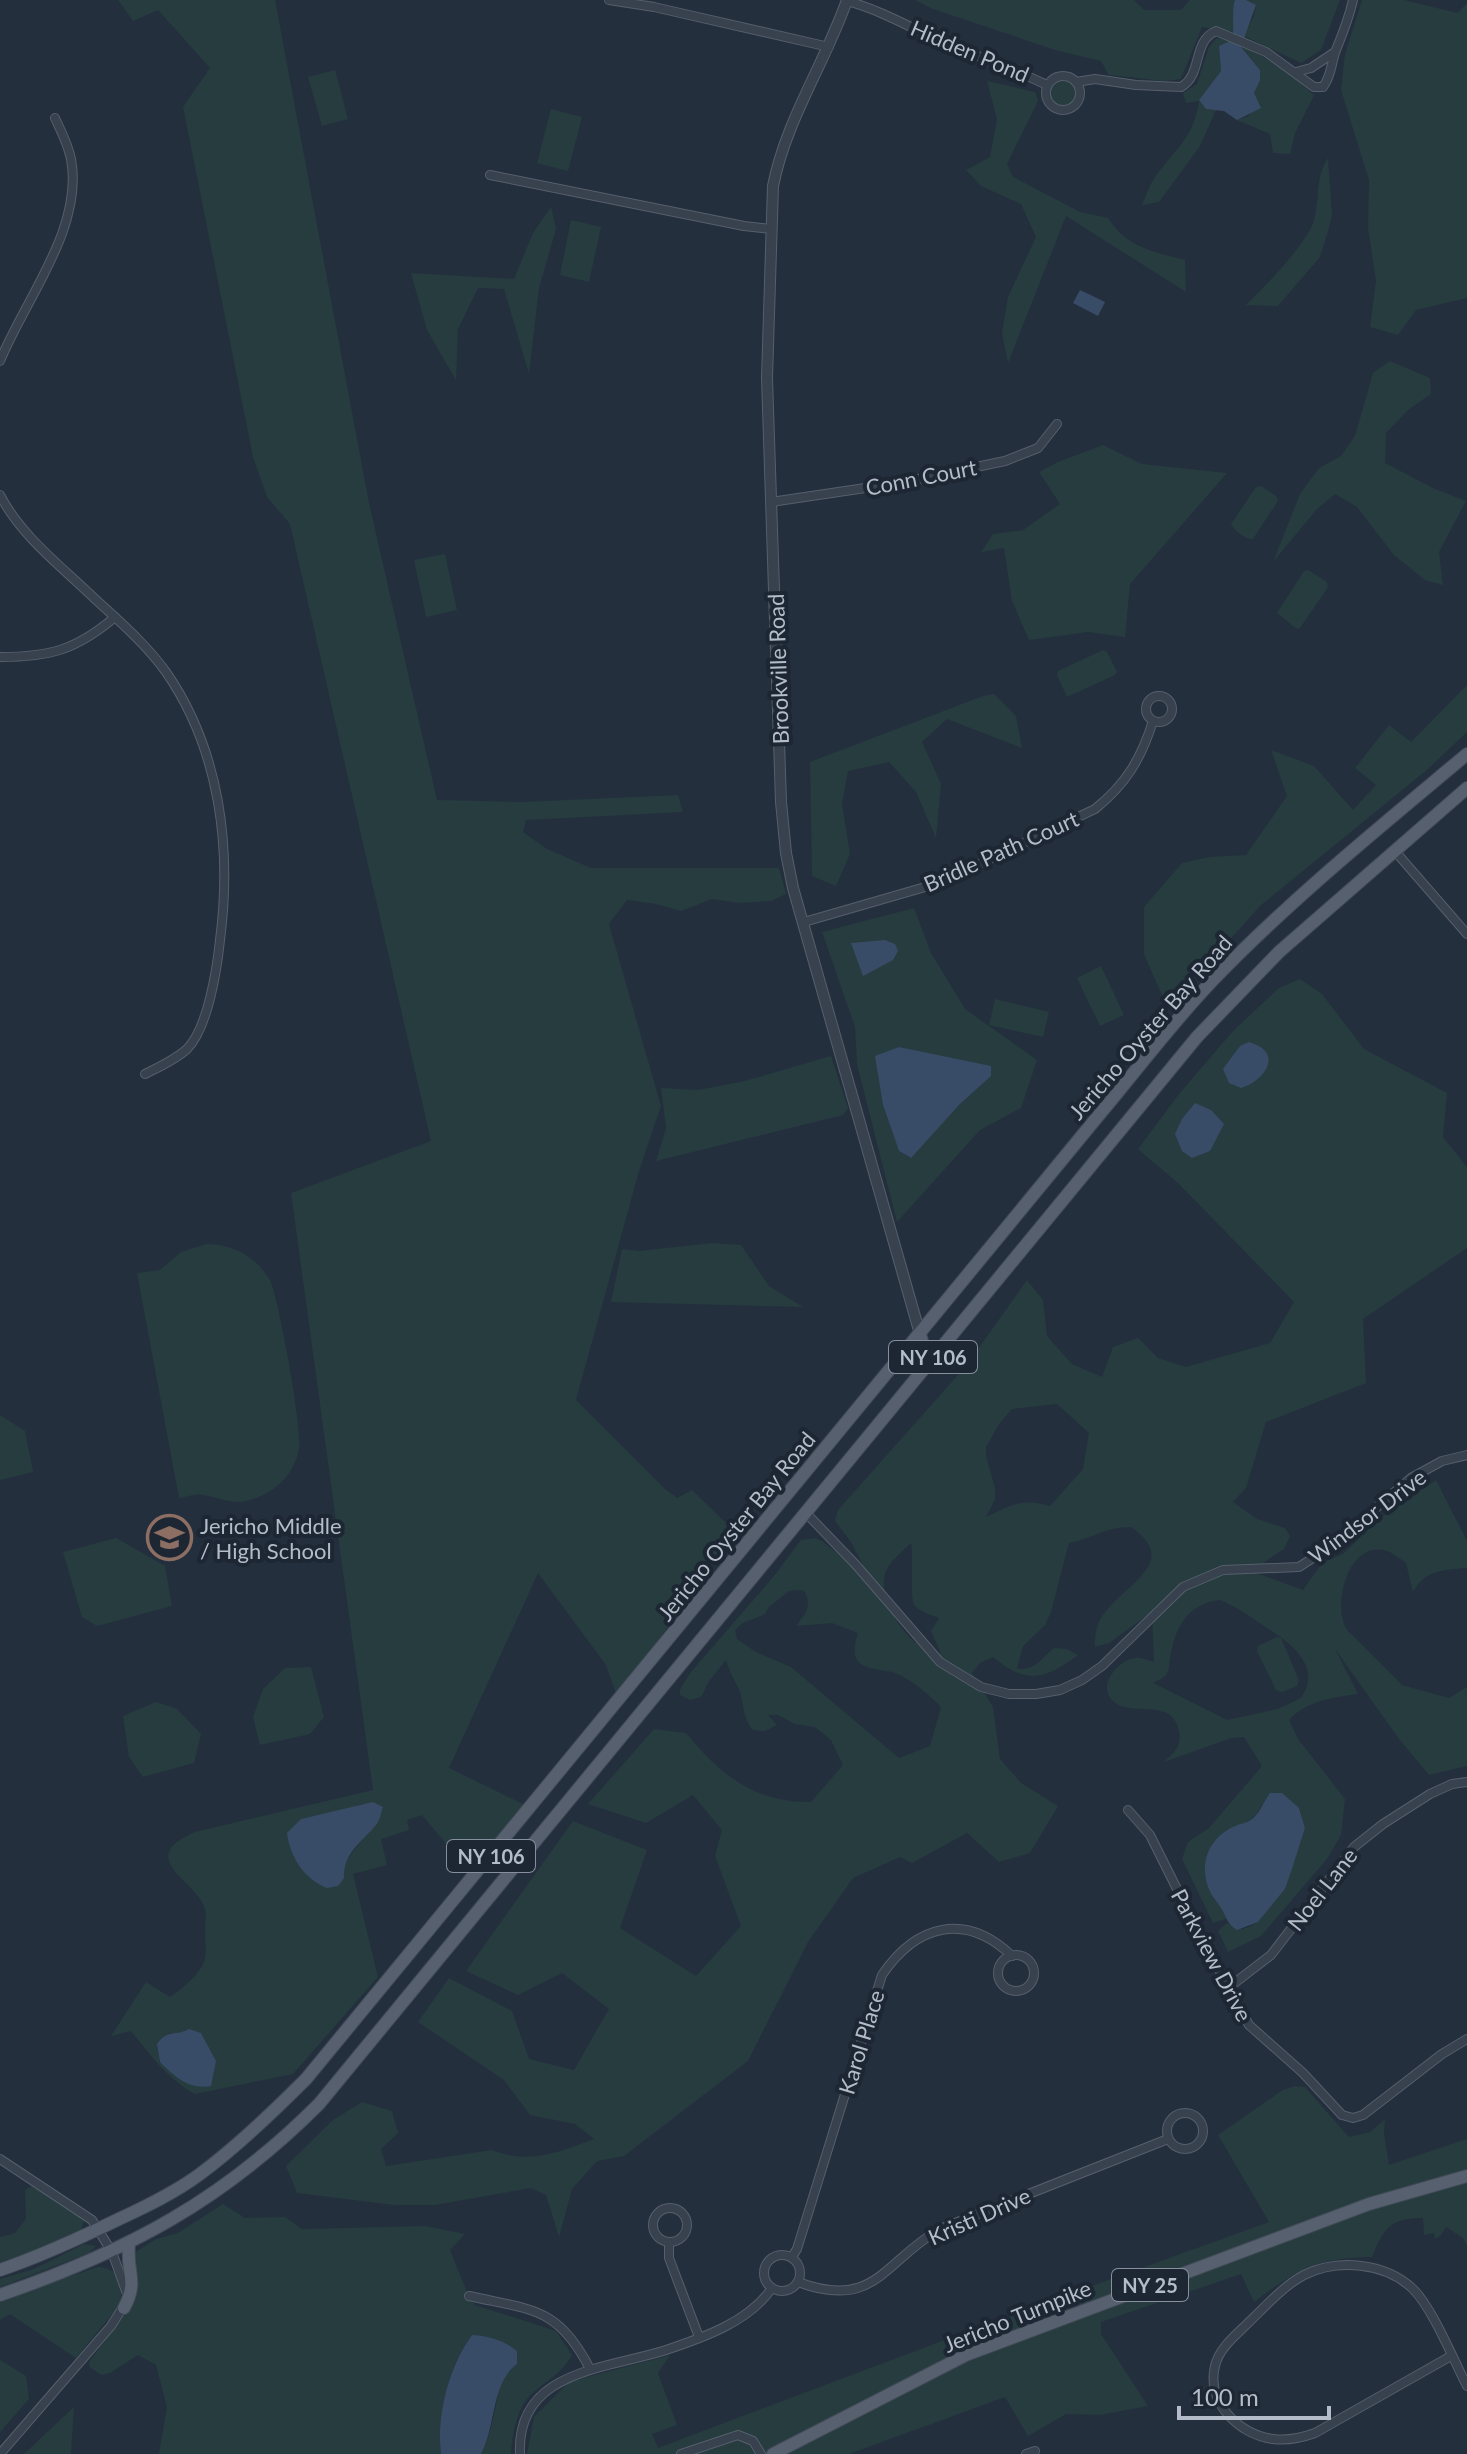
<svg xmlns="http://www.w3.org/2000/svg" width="1467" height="2454" font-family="Lato,sans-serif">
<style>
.green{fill:#263c3f;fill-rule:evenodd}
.water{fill:#394c67}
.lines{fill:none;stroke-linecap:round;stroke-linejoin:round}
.minor-casing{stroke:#565f6c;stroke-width:10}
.tertiary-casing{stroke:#565f6c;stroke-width:12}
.primary-casing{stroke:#414a57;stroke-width:14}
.minor{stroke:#38414e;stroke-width:8}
.tertiary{stroke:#38414e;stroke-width:10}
.primary{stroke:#56606e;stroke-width:12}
.labels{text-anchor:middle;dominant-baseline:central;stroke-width:8;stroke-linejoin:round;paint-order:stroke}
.shield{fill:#1d2633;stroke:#878f9c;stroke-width:2}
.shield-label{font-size:20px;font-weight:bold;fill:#b4bcc9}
.street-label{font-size:22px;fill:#b4bcc9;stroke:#1d2633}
.poi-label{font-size:22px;fill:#b4bcc9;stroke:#1d2633;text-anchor:start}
</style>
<rect width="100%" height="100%" fill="#242f3e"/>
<g class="green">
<path d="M118 0H275L369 503 437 800 523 802 678 795 683 812 526 820 523 832 547 849 591 868H779L786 894 771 901 739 903 712 899 681 911 656 904 627 900 609 924 661 1106 639 1171 576 1400 665 1489 677 1498 692 1490 725 1522 750 1514 617 1697 606 1665 538 1573 449 1768 525 1805 469 1871 422 1815 407 1820 409 1830 381 1839 387 1865 353 1874 378 1977 293 2074 195 2094C168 2079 151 2056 131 2031L111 2036 146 1982 170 1997C182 1989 198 1976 204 1962 207 1953 205 1939 205 1930 205 1923 207 1913 204 1906 193 1879 135 1858 195 1832L373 1790 291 1193 431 1141 290 524 267 497 253 457 183 107 210 68 158 10 133 21ZM363 1804 383 1807C376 1831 353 1844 344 1868L301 1819 350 1809ZM170 2033H201L216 2061 160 2062 157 2044Z"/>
<path d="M915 0H1134L1144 10H1181L1190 0H1235C1231 9 1235 21 1234 32L1202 27 1181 79 1164 81 1109 75 1101 61 1055 50 933 9Z"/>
<path d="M1246 0H1340L1321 50 1301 63 1244 36 1254 16 1256 6Z"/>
<path d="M1362 0H1404L1458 13 1467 3V298L1416 310 1398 335 1370 327 1376 281 1368 228 1369 180 1341 90 1345 54Z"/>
<path d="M1217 38 1232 41 1219 46 1221 71 1199 100 1206 109 1216 110 1200 146 1159 202 1142 205C1145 198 1148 189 1152 182 1172 150 1193 142 1199 101L1186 103 1183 93 1197 84 1209 47Z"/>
<path d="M1242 44 1287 72 1314 95 1295 133 1290 154 1273 153 1270 134 1237 120 1249 116 1260 70 1241 47Z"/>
<path d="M335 70 348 119 322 126 308 77Z"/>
<circle cx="1063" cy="93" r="16"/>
<path d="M987 81 1035 92 1038 101 1007 164 1013 177 1080 212 1108 218C1126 247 1154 252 1185 260L1186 292 1066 216 1008 363 1002 333 1008 297 1036 237 1021 204 981 186 966 170 990 157 997 119Z"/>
<path d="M551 109 582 117 568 171 537 163Z"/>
<path d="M1328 158 1332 216 1328 231 1320 257 1278 306 1246 305C1264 287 1308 243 1314 220 1320 199 1315 177 1328 158Z"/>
<path d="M551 207 556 229 539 288 529 374 504 289 478 288 458 329 456 380 427 330 411 273 514 279 533 233Z"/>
<path d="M571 220 601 227 589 282 560 275Z"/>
<path d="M1390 361 1430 378 1431 394 1408 410 1386 433 1385 463 1433 488 1466 501 1439 552 1443 585 1425 580 1394 555 1357 507 1335 494 1317 509 1273 562 1300 494 1319 468 1341 456 1355 436 1373 373Z"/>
<path d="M1103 445 1142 464 1227 473 1130 584 1125 637 1088 632 1029 640 1012 601 1004 548 981 552 993 534 1023 530 1060 504 1039 472 1058 462Z"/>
<path d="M1261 486 1276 496 1278 501 1253 539C1245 539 1234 531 1231 524L1256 487Z"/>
<path d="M445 554 457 610 426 617 414 560Z"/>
<path d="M1308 570 1327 582 1328 587 1300 628 1297 629 1277 613 1304 571Z"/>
<path d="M1103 650 1107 652 1117 672 1115 675 1067 697 1057 675 1058 671Z"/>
<path d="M1467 685V732L1428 769 1260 906 1168 1009 1144 954V907L1182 863 1210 857 1246 855 1287 796 1271 750 1314 766 1353 810 1376 785 1355 768 1389 725 1411 742Z"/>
<path d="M994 694 1016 716 1022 748 947 719 922 742 941 784 936 838 916 792 889 762 848 771 842 804 850 854 836 886 812 876 810 762 983 696Z"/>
<path d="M914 908 931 953 965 1009 1037 1060 1021 1108 980 1130 897 1222 857 1064 855 1027 822 932ZM899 1047 933 1055 991 1076 959 1105 910 1158 899 1151 883 1105Z"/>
<path d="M1101 966 1124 1015 1100 1026 1077 978Z"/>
<path d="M1300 979 1322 994 1364 1049 1447 1093 1443 1137 1467 1167V1248L1363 1319 1366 1383 1266 1422 1246 1488 1233 1502 1257 1519 1285 1528 1290 1536 1284 1549 1251 1571 1303 1590 1322 1563 1343 1554 1379 1519 1436 1480 1467 1541V1568C1443 1570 1425 1570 1413 1592L1406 1563C1399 1558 1391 1551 1383 1550 1347 1544 1332 1606 1347 1630L1402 1685 1449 1698 1467 1687V1766L1429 1775 1399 1739 1335 1649 1358 1694C1334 1697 1306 1701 1289 1720L1298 1739 1345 1799 1341 1835 1327 1859 1261 1936 1228 1952 1218 1931 1227 1923 1243 1929 1251 1926 1258 1922 1285 1889 1305 1828 1299 1808 1262 1805C1255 1818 1249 1823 1234 1826L1213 1898 1224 1911 1226 1919 1213 1923 1182 1859 1188 1842 1209 1828 1262 1766 1244 1737 1231 1738 1164 1762C1174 1753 1182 1746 1179 1731 1172 1695 1129 1720 1111 1699 1098 1684 1119 1659 1136 1658 1141 1657 1149 1661 1154 1662L1152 1612 1109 1643 1095 1647C1095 1638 1095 1630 1099 1622 1117 1586 1185 1565 1131 1527 1109 1526 1090 1539 1069 1543L1051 1612 1045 1625 1023 1646 1017 1669C1037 1670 1040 1659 1054 1648L1067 1649 1078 1655C1044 1680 1027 1685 993 1657L980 1663 972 1673 993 1707 1000 1759 1021 1783 1058 1806 1030 1853 999 1862 967 1833 912 1863 900 1857 853 1878 808 1942 748 2061 624 2156 597 2161 572 2189 559 2237 546 2195 531 2188 435 2205H394L297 2193 286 2166 333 2120 362 2102 392 2111 398 2133 381 2149 386 2166 492 2150C528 2165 560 2152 594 2139L575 2124 530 2115 504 2080 418 2022 449 1978 512 2011 529 2059 574 2070 609 2009 562 1973 518 1995 466 1971 573 1821 647 1850 620 1928 696 1976 741 1926 715 1856 722 1830 693 1795 646 1823 588 1804 654 1729 686 1733C720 1774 754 1803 811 1802L843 1765 831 1740 815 1727 795 1724 778 1715H768L777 1725 765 1731 753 1730C741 1717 745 1700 737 1685 732 1676 729 1670 726 1660L709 1681 701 1697 690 1700 680 1695V1689L691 1672 774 1576 801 1540 815 1538 822 1541 869 1577 851 1542 835 1521 838 1510 966 1366 1027 1280 1043 1300 1047 1336 1072 1364 1102 1377 1113 1347 1138 1338 1158 1358 1186 1367 1270 1343 1294 1302 1179 1184 1138 1149 1179 1094 1233 1031 1279 988ZM1057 1404 1089 1433 1083 1469 1050 1506C1021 1498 1011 1505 986 1517L995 1499V1488L986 1456V1447L999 1424 1012 1409ZM911 1543C914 1557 909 1600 915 1606 921 1612 931 1615 939 1618L931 1631 941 1654C934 1651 925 1648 918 1644 899 1631 877 1594 886 1571 890 1561 903 1551 911 1543ZM798 1590 804 1591C813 1605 805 1615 796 1626L832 1623 858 1633C857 1637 855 1641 855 1645 850 1672 880 1668 895 1673 913 1680 928 1694 941 1707L930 1746 899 1758 791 1667 756 1652 737 1639 735 1630 741 1624 765 1614 769 1607 789 1591ZM1220 1600C1235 1606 1245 1613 1258 1622 1283 1638 1325 1663 1301 1698L1278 1709 1227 1720 1153 1683C1158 1680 1166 1678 1168 1671 1170 1668 1169 1662 1170 1659 1175 1627 1187 1604 1220 1600Z"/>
<path d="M995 999 1049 1012 1043 1037 989 1025Z"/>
<path d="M831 1056 848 1108 843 1115 656 1161 666 1128 661 1088 698 1090 745 1081Z"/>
<path d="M712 1243 741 1245 769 1286 803 1307 611 1302 622 1249 639 1251Z"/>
<path d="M207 1244C234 1245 255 1256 270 1280 279 1300 303 1431 299 1450 294 1473 278 1490 256 1498 233 1507 224 1498 203 1495 196 1493 186 1497 179 1498L137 1273 160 1270 181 1252Z"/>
<path d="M0 1415 25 1431 33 1472 0 1480Z"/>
<path d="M116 1538 165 1566 172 1606 97 1626 82 1617 63 1552Z"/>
<path d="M1277 1637 1281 1638 1299 1680 1297 1686 1282 1692 1276 1690 1257 1651 1258 1646Z"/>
<path d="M311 1667 324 1717 310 1734 260 1745 253 1717 263 1689 285 1668Z"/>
<path d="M156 1702 177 1709 201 1734 194 1763 143 1777 129 1757 123 1716Z"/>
<path d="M1295 2086 1305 2087 1349 2137 1370 2132 1385 2119 1384 2133 1389 2165 1467 2139V2246L1463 2238 1446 2227 1441 2235 1435 2239 1434 2233 1424 2235 1423 2218C1390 2218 1384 2228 1372 2257 1316 2258 1298 2269 1254 2302L1241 2274 1101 2322V2334L1148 2406 1100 2415 1066 2414 1028 2436 1005 2397 849 2454H527L534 2417 569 2382 670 2355 658 2373 677 2425 652 2434 658 2448 995 2321 1269 2222 1218 2135 1283 2090Z"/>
<path d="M33 2185 80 2215 84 2220 81 2231 56 2245 0 2262V2237L15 2233 26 2219 25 2190Z"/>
<path d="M223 2204 245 2218 285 2217 302 2229 425 2226 465 2234 450 2250 469 2297 475 2305 556 2331 572 2355C562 2375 541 2383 527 2399 516 2413 512 2437 511 2454H481C493 2432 494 2407 501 2384 507 2368 519 2370 517 2351 503 2342 488 2335 472 2335 448 2366 437 2416 441 2454H159L167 2407 156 2365 138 2355 110 2373 101 2375 90 2367 89 2362 133 2304 137 2281 132 2254 156 2239 178 2233Z"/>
<path d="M84 2244 96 2246 89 2253 0 2287V2279L34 2269Z"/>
<path d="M98 2267C121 2268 126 2288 118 2307L76 2358 10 2314 0 2320V2300Z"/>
<path d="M0 2360 26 2376 29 2399 0 2432Z"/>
<path d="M74 2407 71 2454H24Z"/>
</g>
<g class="water">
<path d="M1235 0H1246L1256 5 1241 47 1260 70V80L1254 93 1261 108 1237 120 1224 111 1206 109 1199 100 1221 71 1219 46 1232 40C1235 28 1231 9 1235 0Z"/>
<path d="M1080 290 1105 302 1098 316 1073 303Z"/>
<path d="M885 940 895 944 898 951 893 960 863 976 851 943Z"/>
<path d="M1249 1042C1284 1052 1266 1080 1241 1088L1229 1083 1223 1069 1240 1046Z"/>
<path d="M899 1047 991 1066V1076L959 1105 911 1158 899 1151 883 1105 875 1056Z"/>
<path d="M1195 1103 1211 1110 1224 1124 1210 1151 1192 1158 1182 1151 1175 1134 1182 1119Z"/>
<path d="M1270 1793H1282L1299 1808 1305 1828 1292 1869 1285 1889 1258 1922 1237 1930C1226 1924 1226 1914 1219 1905 1196 1879 1201 1841 1235 1826 1241 1823 1246 1824 1252 1819 1260 1813 1264 1801 1270 1793Z"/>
<path d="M373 1802 383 1807C381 1813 380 1820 376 1825 362 1842 343 1853 344 1878L338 1886 327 1888C304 1879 290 1857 287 1833L301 1819Z"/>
<path d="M189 2029 201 2033 216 2061 211 2086C189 2090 175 2077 160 2062L157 2044C169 2028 175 2037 189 2029Z"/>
<path d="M472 2335C487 2335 505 2341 517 2351V2364C491 2383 496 2427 481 2454H441C436 2416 449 2366 472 2335Z"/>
</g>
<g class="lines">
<defs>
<g id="minor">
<path d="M609 0 654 7 829 47"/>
<path d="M847 1C880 10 908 26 938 40 975 56 1012 68 1047 85"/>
<path d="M1296 72 1311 68 1335 52"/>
<circle cx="1063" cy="93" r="17"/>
<path d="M1076 82 1095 79 1136 85 1181 87C1203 75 1192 41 1216 31L1266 52 1314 87H1323C1332 75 1331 63 1336 50 1343 33 1349 18 1353 0"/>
<path d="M490 175 744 226 771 229"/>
<path d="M0 361C25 299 84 228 71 159 68 144 61 131 55 118"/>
<path d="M0 495C21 536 61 566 94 598 119 621 146 644 166 672 220 750 232 848 220 940 217 969 208 1028 187 1049 175 1060 159 1067 145 1074"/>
<path d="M771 502 899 483 1005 461 1038 448 1057 424"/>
<path d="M0 657C50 657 76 650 115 617"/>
<circle cx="1159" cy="709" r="13"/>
<path d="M1394 850 1467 934"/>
<path d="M804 922 939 883 1095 809C1126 784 1141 759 1153 721"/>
<path d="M806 1513 856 1565 940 1662 981 1687 1009 1694H1036L1060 1690 1082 1680 1102 1666 1183 1587 1223 1570 1299 1567 1334 1544 1411 1478 1442 1461 1467 1455"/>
<path d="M1128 1810 1150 1835 1197 1929 1249 2025 1303 2073 1342 2115 1353 2118 1363 2115 1442 2054 1467 2039"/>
<circle cx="1016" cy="1973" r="18"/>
<path d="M1228 1988 1271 1955 1354 1847 1383 1824 1430 1794 1452 1784 1467 1782"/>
<circle cx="1185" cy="2131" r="18"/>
<path d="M0 2159 92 2220 112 2252 126 2291"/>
<circle cx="670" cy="2225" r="17"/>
<path d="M669 2243V2258L699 2337"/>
<circle cx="782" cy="2273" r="18"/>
<path d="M792 2257 797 2249 882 1975C916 1925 965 1911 1012 1956"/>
<path d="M798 2282C875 2311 884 2261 940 2229L1168 2139"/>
<path d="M469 2296C531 2310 558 2306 590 2369"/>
<path d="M1451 2356 1315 2433C1301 2438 1288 2441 1273 2439 1239 2435 1206 2402 1215 2366 1219 2348 1236 2335 1248 2323 1265 2307 1283 2286 1304 2275 1338 2258 1386 2263 1413 2289 1433 2309 1453 2359 1467 2386"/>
<path d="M0 2454 111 2326 125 2304"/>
<path d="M520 2454C516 2370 607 2369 666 2350 702 2338 749 2322 772 2288"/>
<path d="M681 2454 738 2435 753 2441 761 2454"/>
<path d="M1026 2454 1035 2451"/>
</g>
<path id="tertiary" d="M847 0C825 63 786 120 773 186L767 378 781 802 786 853 793 888 920 1334"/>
<g id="primary">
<path d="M916 1368 925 1352 920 1334"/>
<path d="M0 2270C41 2256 80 2238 119 2219 147 2206 176 2192 200 2174 238 2146 273 2112 306 2079L1094 1121C1133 1075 1170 1025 1212 981 1291 899 1380 827 1467 754"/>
<path d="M0 2295C128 2251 222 2201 319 2104L1197 1037 1279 952 1467 788"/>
<path d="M124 2308C139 2280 126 2274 129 2244"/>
<path d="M773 2454 966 2355 1369 2204 1467 2176"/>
</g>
</defs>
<use href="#minor" class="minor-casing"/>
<use href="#tertiary" class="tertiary-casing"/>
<use href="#primary" class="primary-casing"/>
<use href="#minor" class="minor"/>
<use href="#tertiary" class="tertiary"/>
<use href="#primary" class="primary"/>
</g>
<defs>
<symbol id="school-ring" viewBox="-11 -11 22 22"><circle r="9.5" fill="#1d2633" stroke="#8d6e63" stroke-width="1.5"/><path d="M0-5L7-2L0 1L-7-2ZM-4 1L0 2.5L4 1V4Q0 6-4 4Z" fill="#8d6e63"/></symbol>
</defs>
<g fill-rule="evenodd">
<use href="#school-ring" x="144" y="1512" width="51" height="51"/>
</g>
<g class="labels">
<g class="shield">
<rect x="889" y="1341" width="88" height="32" rx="6"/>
<rect x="447" y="1840" width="88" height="32" rx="6"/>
<rect x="1112" y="2269" width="76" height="32" rx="6"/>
</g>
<g class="shield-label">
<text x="933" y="1357">NY 106</text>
<text x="491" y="1856">NY 106</text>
<text x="1150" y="2285">NY 25</text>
</g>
<g class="street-label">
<text transform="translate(970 51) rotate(23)">Hidden Pond</text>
<text transform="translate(921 477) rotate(-11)">Conn Court</text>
<text transform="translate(778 669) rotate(-92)">Brookville Road</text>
<text transform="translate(1001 851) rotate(-24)">Bridle Path Court</text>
<text transform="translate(1150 1027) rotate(-49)">Jericho Oyster Bay Road</text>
<text transform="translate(1367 1516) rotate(-37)">Windsor Drive</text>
<text transform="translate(736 1526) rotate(-51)">Jericho Oyster Bay Road</text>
<text transform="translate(1322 1889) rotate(-52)">Noel Lane</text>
<text transform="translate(1212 1955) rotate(62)">Parkview Drive</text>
<text transform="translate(861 2042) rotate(-73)">Karol Place</text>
<text transform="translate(979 2216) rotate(-24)">Kristi Drive</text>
<text transform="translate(1017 2316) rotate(-22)">Jericho Turnpike</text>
</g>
<g class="poi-label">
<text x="200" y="1525">Jericho Middle<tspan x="200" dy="25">/ High School</tspan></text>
</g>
</g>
<path d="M1179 2406v12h150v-12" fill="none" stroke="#b4bcc9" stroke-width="4"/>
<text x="1191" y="2406" font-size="24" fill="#b4bcc9" stroke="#1d2633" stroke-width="6" paint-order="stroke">100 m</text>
</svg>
